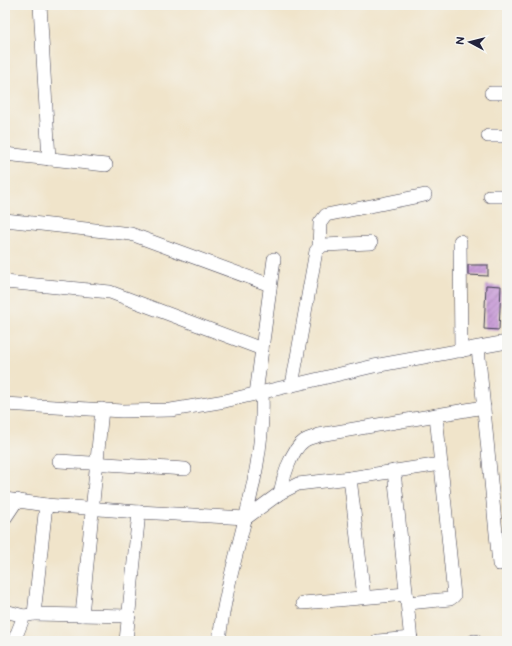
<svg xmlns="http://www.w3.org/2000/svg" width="512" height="646" font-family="'Balsamiq Sans',sans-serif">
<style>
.building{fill:url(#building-hatch)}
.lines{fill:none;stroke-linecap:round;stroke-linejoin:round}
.minor-casing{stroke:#413f50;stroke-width:14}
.minor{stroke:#fff;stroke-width:13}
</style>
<defs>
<pattern id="building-hatch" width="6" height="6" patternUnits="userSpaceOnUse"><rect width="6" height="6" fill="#c292d3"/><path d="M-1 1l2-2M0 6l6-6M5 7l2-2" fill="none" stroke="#9d77ac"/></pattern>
</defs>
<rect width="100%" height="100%" fill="#f6f6f2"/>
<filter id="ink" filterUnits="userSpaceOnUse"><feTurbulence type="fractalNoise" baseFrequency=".025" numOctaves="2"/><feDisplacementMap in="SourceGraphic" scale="8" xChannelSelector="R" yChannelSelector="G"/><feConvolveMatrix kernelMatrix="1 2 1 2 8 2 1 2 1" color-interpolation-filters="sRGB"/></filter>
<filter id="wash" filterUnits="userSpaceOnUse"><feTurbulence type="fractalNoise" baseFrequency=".012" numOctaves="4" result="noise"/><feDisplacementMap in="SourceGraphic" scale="16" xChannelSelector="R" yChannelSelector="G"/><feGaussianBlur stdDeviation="0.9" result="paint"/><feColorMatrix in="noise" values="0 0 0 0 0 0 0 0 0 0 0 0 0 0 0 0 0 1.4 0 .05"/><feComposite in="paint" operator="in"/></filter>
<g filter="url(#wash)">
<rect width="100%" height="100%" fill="#f0e4ca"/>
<g id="blocks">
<g class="building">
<path d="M468 265H488V276L468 275Z"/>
<path d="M486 285 501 286 499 330 484 329Z"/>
</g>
</g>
</g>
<g filter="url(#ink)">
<use href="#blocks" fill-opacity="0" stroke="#413f50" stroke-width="1"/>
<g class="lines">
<defs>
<g id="minor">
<path d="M40 5 49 159"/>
<path d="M491 93H507"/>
<path d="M488 136H507"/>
<path d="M5 154 106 165"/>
<path d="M490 196H507"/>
<path d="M5 220 131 234 270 285"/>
<path d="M460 241 461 351"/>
<path d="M319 247 320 223 326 215 425 195"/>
<path d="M5 282 110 292 262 349"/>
<path d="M478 348 499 564"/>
<path d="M292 385 316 251 323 245 371 243"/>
<path d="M256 394 274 259"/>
<path d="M5 404 122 411 171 410 225 401 374 366 507 342"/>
<path d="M59 461 185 469"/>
<path d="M394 471 411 641"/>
<path d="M350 478 364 597"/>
<path d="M280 493C283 478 291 450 304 441 308 438 315 437 319 435L484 407"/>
<path d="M5 499 46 505"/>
<path d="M5 518 17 500"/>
<path d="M303 603 406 594"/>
<path d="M408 603 450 599 454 596 436 415"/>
<path d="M5 611 24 616"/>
<path d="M82 615 102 409"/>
<path d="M129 616 34 614 46 505 139 512 246 518 280 493 298 484 350 478 441 464"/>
<path d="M14 641 24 616 34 614"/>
<path d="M126 641 139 512"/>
<path d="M219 641C228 557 266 480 262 393"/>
<path d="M378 641 411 638"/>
<path d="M474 641H475"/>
</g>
</defs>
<use href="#minor" class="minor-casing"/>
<use href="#minor" class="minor"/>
</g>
</g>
<rect width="512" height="646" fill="none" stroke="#f6f6f2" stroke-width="20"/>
<g transform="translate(470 42) rotate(277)" stroke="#f6f6f2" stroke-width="3" paint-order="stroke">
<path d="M0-3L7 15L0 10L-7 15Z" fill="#22223b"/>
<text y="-6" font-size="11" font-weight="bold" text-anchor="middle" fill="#22223b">N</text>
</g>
</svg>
